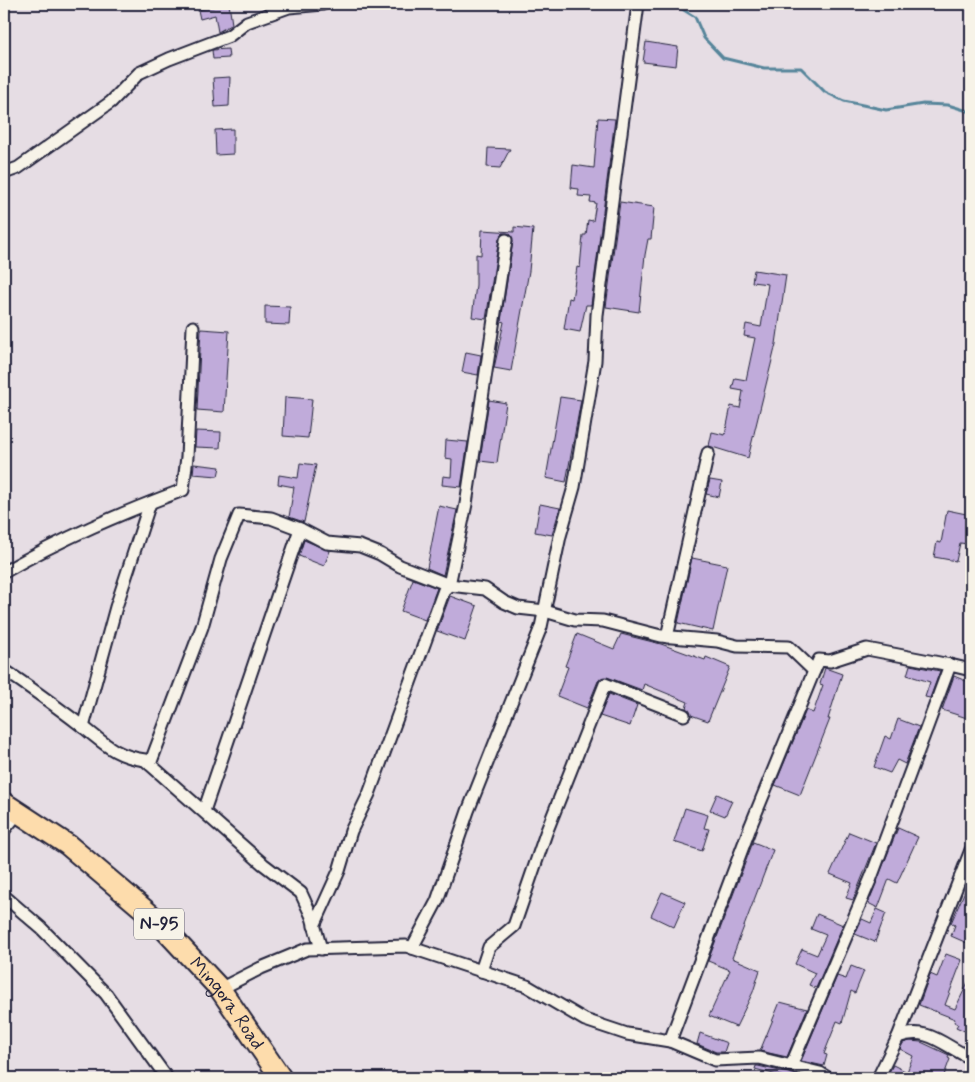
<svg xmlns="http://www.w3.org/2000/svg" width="975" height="1082" font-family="Mynerve,sans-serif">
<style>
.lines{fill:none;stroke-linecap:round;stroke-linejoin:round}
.stream{stroke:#57859a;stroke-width:3}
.building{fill:#c0abda;stroke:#22223b}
.street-casing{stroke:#22223b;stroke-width:15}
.highway-casing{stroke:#22223b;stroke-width:24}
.street{stroke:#f7f3e8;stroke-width:11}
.highway{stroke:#fddcac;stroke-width:20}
.labels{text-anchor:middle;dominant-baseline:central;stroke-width:4.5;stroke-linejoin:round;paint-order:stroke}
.shield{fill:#f7f3e8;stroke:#62616f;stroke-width:1}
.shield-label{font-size:18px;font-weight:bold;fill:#22223b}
.street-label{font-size:19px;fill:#22223b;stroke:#f7f3e8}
</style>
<rect width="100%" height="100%" fill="#e6dde4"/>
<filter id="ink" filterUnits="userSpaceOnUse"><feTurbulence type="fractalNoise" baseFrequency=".02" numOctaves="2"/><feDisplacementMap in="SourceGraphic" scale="10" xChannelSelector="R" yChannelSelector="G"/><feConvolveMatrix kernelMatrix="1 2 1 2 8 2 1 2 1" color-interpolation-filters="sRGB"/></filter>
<g filter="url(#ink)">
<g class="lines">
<path class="stream" d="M674 4 695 17 704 38 723 58 764 68H801L825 92 844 101 886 110 923 104 948 105 971 112"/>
</g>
<g class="building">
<path d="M213 4H229L232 24 218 32 215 15 200 19 198 10 214 7Z"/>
<path d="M646 42 678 47 676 66 643 62Z"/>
<path d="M228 49 229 58 213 59 212 50Z"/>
<path d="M230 77 229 106 215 107 213 78Z"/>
<path d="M598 118 615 119 591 305H586L580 332 564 329 569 298 572 299 577 267 580 268 583 235H586L588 220 593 221 596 203 590 202 591 197 578 196 579 189 571 188 573 165 594 168Z"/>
<path d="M233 129V154L216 155 215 130Z"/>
<path d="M488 148 510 149 500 168 487 167Z"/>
<path d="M620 202 654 207 651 239H648L645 255 639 312 606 307Z"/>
<path d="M514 227 533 229 529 271 511 371 494 368 504 322 501 321 513 241 510 234 503 233 499 239 486 319 472 317 476 285V254L481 255 482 230 514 232Z"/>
<path d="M754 270 786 275 776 344 748 458 709 446 712 432 725 435 731 406 740 408 743 391 732 389 735 378 746 380 755 338 744 336 746 324 761 327 768 284 752 282Z"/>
<path d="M265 306 290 307 289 325 265 324Z"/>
<path d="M201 329 229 331 224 412 197 410Z"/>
<path d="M466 352 481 355 478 375 462 372Z"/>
<path d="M285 397 312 399 308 438 283 436Z"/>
<path d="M560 397 581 400 566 482 546 478Z"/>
<path d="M489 400 506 403 497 463 480 461Z"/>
<path d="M196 431 221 432 220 448 195 447Z"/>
<path d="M446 440 468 442 461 487 442 485 443 476 451 477 452 459 445 458Z"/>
<path d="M300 463 316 465 304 522 289 517 294 487 278 484 279 475 298 478Z"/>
<path d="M194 464 220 467 218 476 193 474Z"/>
<path d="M710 480 722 482 719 497 706 494Z"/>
<path d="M540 504 560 508 552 535 535 532Z"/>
<path d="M439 506 457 510 443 575 427 568Z"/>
<path d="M947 510 971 515 968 544 960 543 956 561 934 557 937 542 941 543Z"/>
<path d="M304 540 330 551 324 566 299 556Z"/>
<path d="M692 558 727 565 713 631 678 623Z"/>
<path d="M413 579 437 588 425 620 401 611Z"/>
<path d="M450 596 477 606 465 641 437 631Z"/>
<path d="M577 634 614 649 621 634 661 644 705 660 706 657 730 667 708 721 691 715 686 708 688 702 644 684 642 690 607 677 598 681 587 708 557 696 568 667 565 666Z"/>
<path d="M910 665 940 671 930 698 925 697 930 682 907 675Z"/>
<path d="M825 668 842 674 828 719H830L800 795 775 785 806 710 813 713 823 685 820 684Z"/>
<path d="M954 676 971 683V708L967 718 942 710Z"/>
<path d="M609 694 637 705 630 726 600 716Z"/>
<path d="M898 719 919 727 905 764 897 760 890 773 874 767 885 736 891 739Z"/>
<path d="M717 794 732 801 725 816 710 810Z"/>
<path d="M685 808 708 815 704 828 709 829 702 851 674 842Z"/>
<path d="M898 828 918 837 897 883 889 879 878 908 868 903Z"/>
<path d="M849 832 876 843 853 900 846 898 852 883 830 874Z"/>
<path d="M753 842 773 850 732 958 760 970 753 992 736 1027 709 1016 730 970 708 961Z"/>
<path d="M971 877V934L967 943 951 936 955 925 951 923Z"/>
<path d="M662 892 685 902 674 927 651 916Z"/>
<path d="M877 909 886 913 875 942 855 934 862 919 871 923Z"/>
<path d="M817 914 843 925 816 988 809 985 815 973 795 964 802 949 817 955 826 935 811 929Z"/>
<path d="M946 954 962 960 945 1005 955 1009 971 976V1034L956 1027 958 1024 954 1022 955 1019 919 1005 930 974 937 977Z"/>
<path d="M851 966 864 971 855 993 851 991 842 1023 837 1021 824 1054 827 1055 824 1066 801 1061 837 976 846 979Z"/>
<path d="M780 1002 807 1009 787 1057 760 1051Z"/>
<path d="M700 1033 727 1043 724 1052H716L697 1044Z"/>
<path d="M910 1041 921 1042 949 1055 948 1058 950 1059 943 1078H886L893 1065 907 1072 913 1056 900 1049 903 1043Z"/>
<path d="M756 1066H758L810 1078H788L755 1069Z"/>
</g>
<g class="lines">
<defs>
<g id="street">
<path d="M4 173 18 168 111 102 139 73 169 59 229 36 247 22 289 7 323 4"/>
<path d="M300 529 327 543 360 546 380 554 400 566 449 585 485 589 504 602 518 608 545 611 575 620 603 621 661 636 717 641 737 646 789 647 814 671 751 825 670 1041"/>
<path d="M4 572C63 538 119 514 183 490L187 457 193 327"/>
<path d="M667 637 708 453"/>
<path d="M4 670C30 687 57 707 82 726 105 744 115 756 145 760L263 864 301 893 312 917 321 949"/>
<path d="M814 671 819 660 830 661 867 649 950 665"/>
<path d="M83 727 116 607 150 503"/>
<path d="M150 764 202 627 221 559 239 515 271 518 300 529 204 811"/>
<path d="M4 830 18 813"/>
<path d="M4 896 41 928 106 994 167 1078"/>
<path d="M314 926 339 871 351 831 369 794 444 590 449 585 466 504 506 240"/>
<path d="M412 948 437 901 468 811 541 627 560 536 574 487 595 361 597 315 638 4"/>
<path d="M481 971 489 947 514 926 546 833 605 684 684 715"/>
<path d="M220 989 261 968 307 949 406 946 527 986 585 1020 627 1034 670 1041 715 1060 759 1058 820 1073 828 1078"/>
<path d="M898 1037 971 850"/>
<path d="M791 1066 871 878 950 665 971 670"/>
<path d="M878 1078 898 1037C928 1025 945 1047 971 1058"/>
</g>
<g id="highway">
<path id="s1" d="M4 803 68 845 153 917 220 989 281 1078"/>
</g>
</defs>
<use href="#street" class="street-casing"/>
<use href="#highway" class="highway-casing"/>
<use href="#street" class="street"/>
<use href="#highway" class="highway"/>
</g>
</g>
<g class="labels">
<rect class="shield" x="134" y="908.5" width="50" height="31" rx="4"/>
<g class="shield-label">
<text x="159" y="924">N-95</text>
</g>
<g class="street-label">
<text stroke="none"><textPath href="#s1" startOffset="302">Mingora Road</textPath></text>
</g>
</g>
<rect width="975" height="1082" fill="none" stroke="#f7f3e8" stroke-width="20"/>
<rect x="10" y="10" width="955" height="1062" fill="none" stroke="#22223b" stroke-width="2" filter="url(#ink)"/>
</svg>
